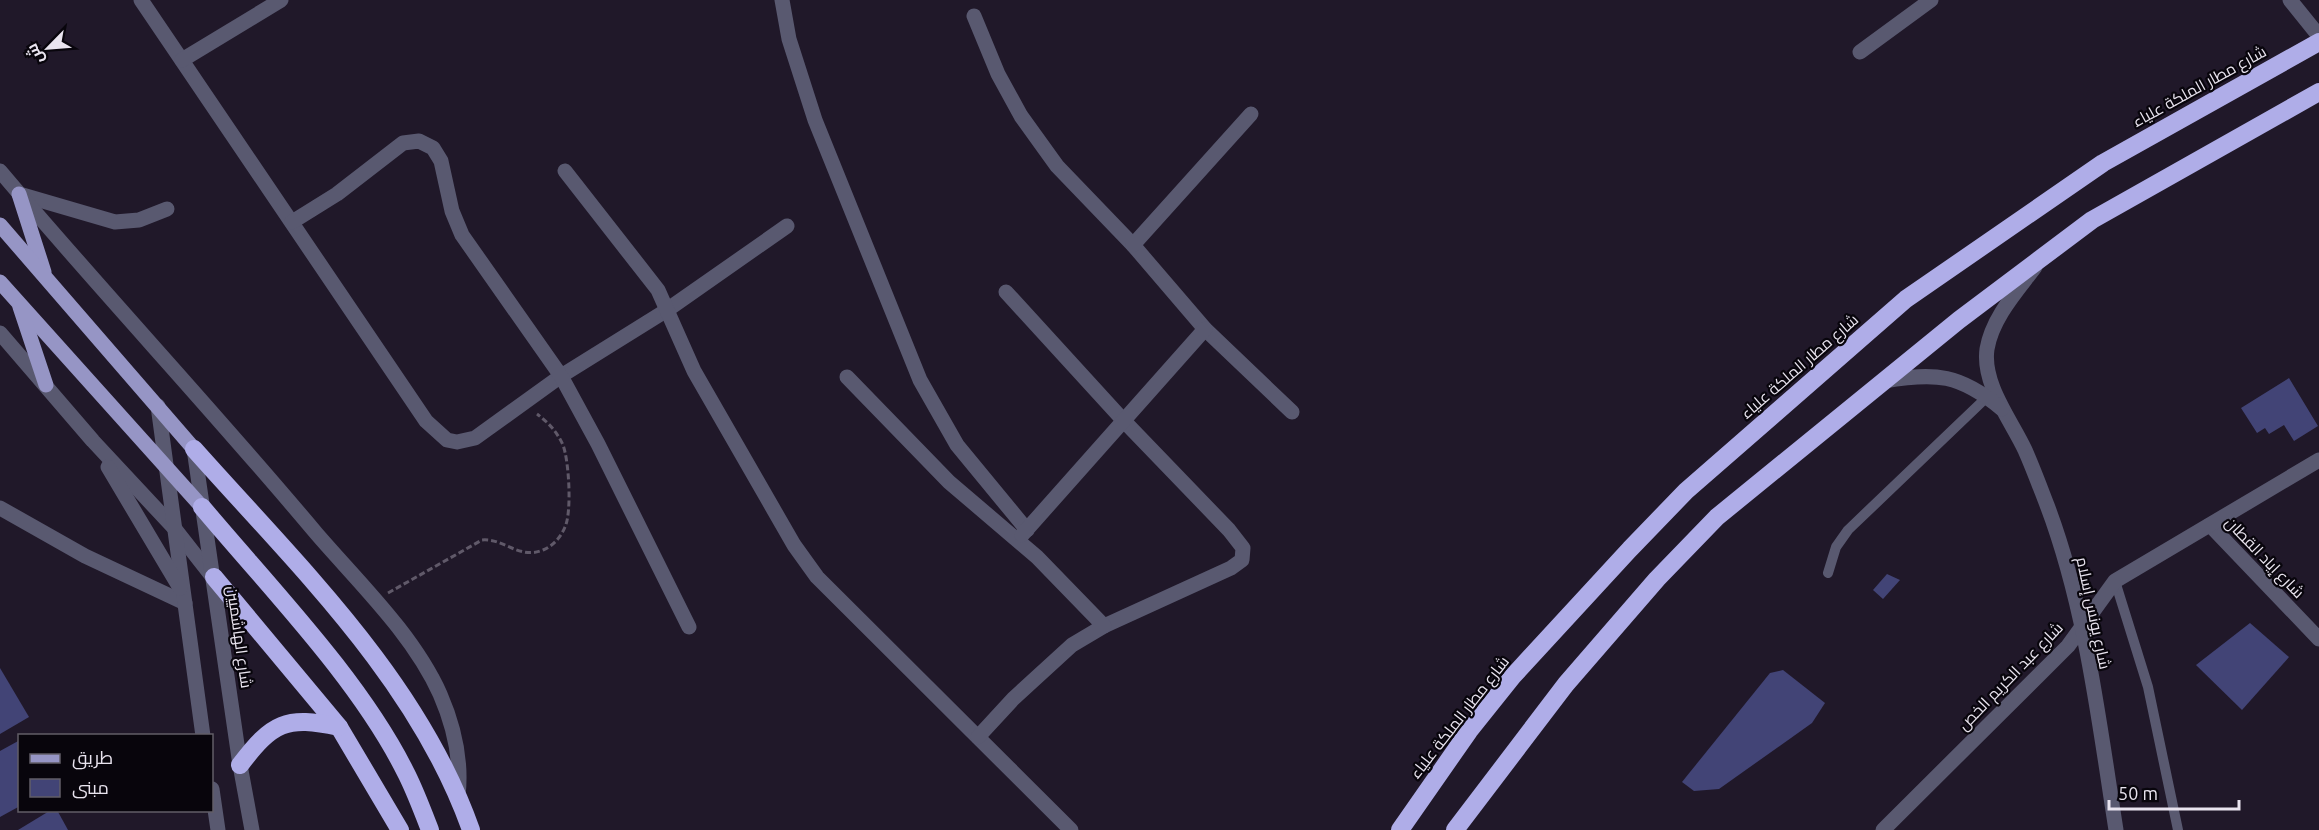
<svg xmlns="http://www.w3.org/2000/svg" width="2319" height="830" font-family="Ubuntu,Cairo,sans-serif">
<style>
.building{fill:#424476}
.lines{fill:none;stroke-linecap:round;stroke-linejoin:round}
.path{stroke:#605969;stroke-width:3;stroke-dasharray:6 3;stroke-linecap:butt}
.service{stroke:#595970;stroke-width:10}
.minor{stroke:#595970;stroke-width:15}
.tertiary{stroke:#595970;stroke-width:15}
.primary{stroke:#9695c5;stroke-width:15}
.motorway{stroke:#afade8;stroke-width:18}
.labels{text-anchor:middle;dominant-baseline:central;stroke-width:4.5;stroke-linejoin:round;paint-order:stroke}
.street-label{font-size:16px;fill:#e9e4ef;stroke:#08050c}
</style>
<rect width="100%" height="100%" fill="#201829"/>
<g class="building">
<path d="M2289 378 2318 426 2294 441 2284 425 2269 434 2265 428 2257 433 2241 408Z"/>
<path d="M1887 574 1900 580 1883 599 1873 590Z"/>
<path d="M2250 623 2289 657 2242 710 2196 665Z"/>
<path d="M0 668 29 717 0 734Z"/>
<path d="M1783 670 1825 703 1812 723 1719 789 1694 791 1682 782 1770 673Z"/>
<path d="M20 740V806L0 817V751Z"/>
<path d="M51 810H57L68 830H18Z"/>
</g>
<g class="lines">
<path class="path" d="M388 593 482 540C504 538 519 560 543 550 553 546 561 537 565 527 572 512 569 461 563 445 557 432 549 423 537 414"/>
<g class="service">
<path d="M1828 573 1836 547 1848 530 1987 397"/>
<path d="M2115 581 2148 687 2178 830"/>
</g>
<g class="minor">
<path d="M141 0 426 421 447 440 457 442 475 438 561 376 667 310 787 226"/>
<path d="M782 0 789 39 815 120 920 380 957 445 1027 530"/>
<path d="M2290 0 2319 36"/>
<path d="M974 16 998 74 1021 116 1057 166 1133 245 1205 329 1292 412"/>
<path d="M1860 52 1931 0"/>
<path d="M182 60 281 0"/>
<path d="M565 171 658 290 694 371 794 545 817 577 1071 830"/>
<path d="M19 194 115 222 139 220 167 209"/>
<path d="M292 222 337 194 403 143 419 141 433 148 441 161 452 211 462 235 561 376 598 444 689 627"/>
<path d="M1133 245 1251 114"/>
<path d="M1006 292 1123 420 1229 530 1243 548 1242 560 1231 568 1104 626"/>
<path d="M847 377 949 482 1037 557 1104 626 1072 645 1013 699 978 737"/>
<path d="M0 508 85 556 185 603"/>
<path d="M2210 525 2319 639"/>
<path d="M1022 535 1205 329"/>
<path d="M1883 830 2068 646 2115 581 2319 460"/>
</g>
<g class="tertiary">
<path d="M0 171C103 293 213 410 316 533 359 583 413 634 440 694 454 726 462 761 458 796"/>
<path d="M2035 267C2017 291 1992 318 1987 349 1982 384 2011 420 2025 450 2033 468 2040 487 2047 505 2086 608 2099 722 2116 830"/>
<path d="M0 333 93 441 175 529 211 575"/>
<path d="M1884 381C1936 372 1960 374 2002 409"/>
<path d="M158 406 203 736"/>
<path d="M194 449 240 765 252 830"/>
<path d="M108 467 180 588"/>
<path d="M212 789 218 830"/>
</g>
<g class="primary">
<path d="M19 194 44 272"/>
<path d="M0 225 194 449"/>
<path d="M0 282 202 507"/>
<path d="M20 307 46 385"/>
</g>
<g class="motorway">
<path d="M194 449C298 566 418 680 471 830"/>
<path d="M202 507C269 587 359 679 405 771 415 790 422 810 430 830"/>
<path d="M214 577 339 727 400 830"/>
<path d="M240 765C272 723 286 715 339 727"/>
<path d="M1400 830 1469 731 1513 676 1630 549 1686 491 1906 299 2103 163 2319 42"/>
<path d="M1455 830 1566 684 1657 579 1717 517 1959 320 2092 220 2319 92"/>
</g>
</g>
<g class="labels">
<g class="street-label">
<text transform="translate(2199 86) rotate(-29)">شارع مطار الملكة علياء</text>
<text transform="translate(1799 366) rotate(-41)">شارع مطار الملكة علياء</text>
<text transform="translate(2265 557) rotate(46)">شارع إياد القطان</text>
<text transform="translate(2094 613) rotate(78)">شارع يونس إسلام</text>
<text transform="translate(240 637) rotate(82)">شارع الهاشميين</text>
<text transform="translate(2010 676) rotate(-46)">شارع عبد الكريم الخص</text>
<text transform="translate(1459 717) rotate(-52)">شارع مطار الملكة علياء</text>
</g>
</g>
<rect x="18" y="734" width="195" height="78" fill="#08050c" stroke="#625e67" stroke-width="1.5"/>
<rect x="30" y="754" width="30" height="9" fill="#9695c5" stroke="#625e67" stroke-width="1.5"/>
<text x="72" y="764" font-size="18" fill="#e9e4ef">طريق</text>
<rect x="30" y="779" width="30" height="18" fill="#424476" stroke="#625e67" stroke-width="1.5"/>
<text x="72" y="794" font-size="18" fill="#e9e4ef">مبنى</text>
<g transform="translate(48 48) rotate(245)" stroke="#08050c" stroke-width="4.5" paint-order="stroke">
<path d="M0-4.5L10 22L0 15L-10 22Z" fill="#e9e4ef"/>
<text y="-9" font-size="16" font-weight="bold" text-anchor="middle" fill="#e9e4ef">ش</text>
</g>
<path d="M2109 800v9h130v-9" fill="none" stroke="#e9e4ef" stroke-width="3"/>
<text x="2118" y="800" font-size="18" fill="#e9e4ef" stroke="#08050c" stroke-width="4.5" paint-order="stroke">50 m</text>
</svg>
